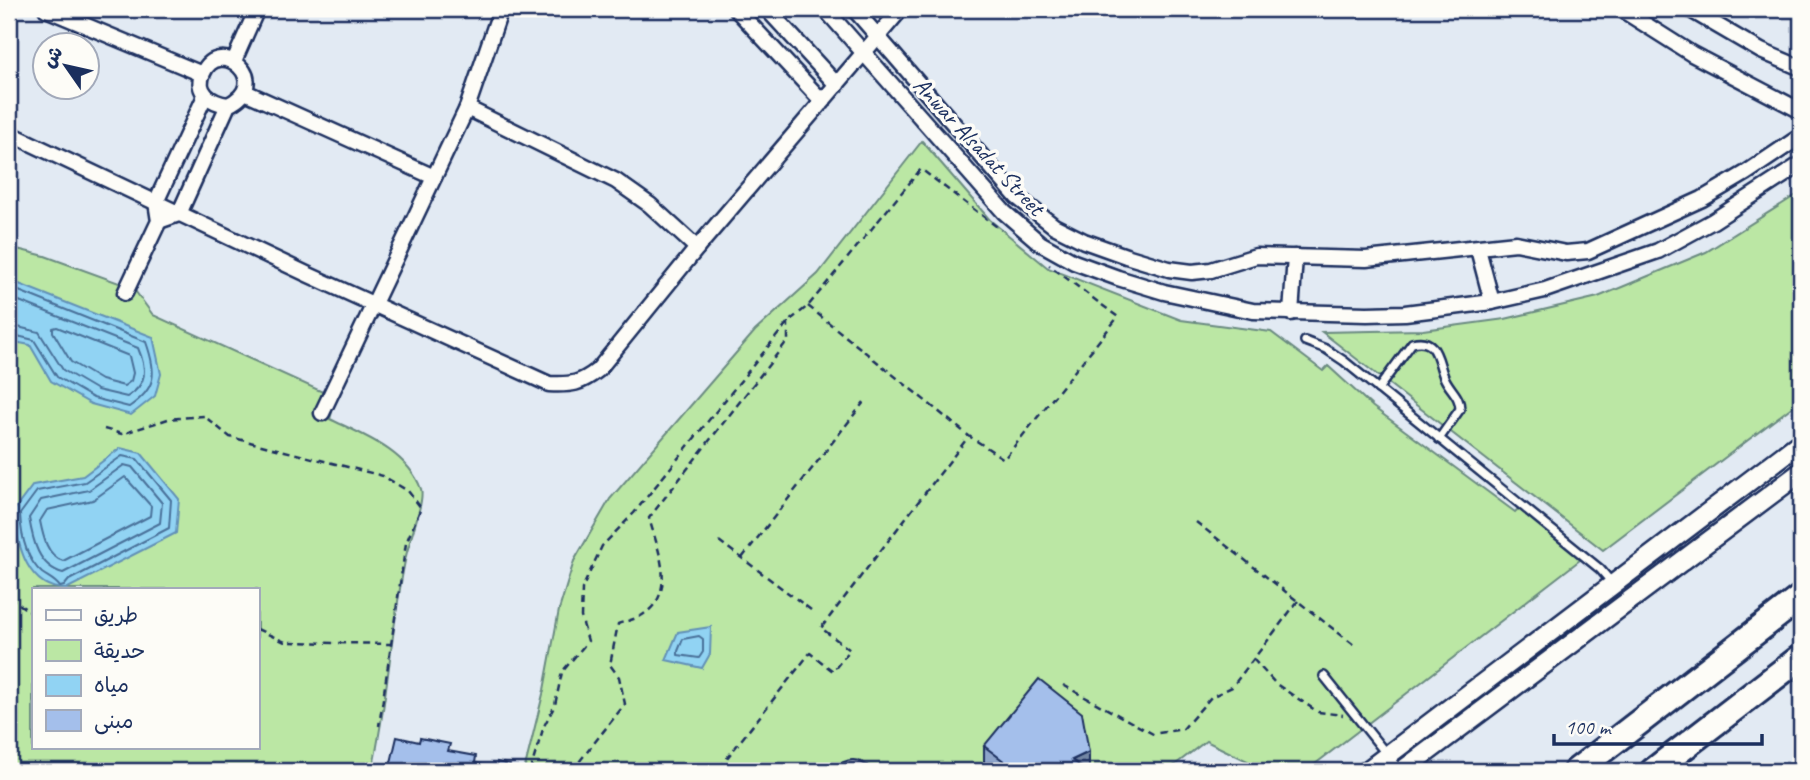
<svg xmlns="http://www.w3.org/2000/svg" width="1810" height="780" font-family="Caveat,'Playpen Sans Arabic',sans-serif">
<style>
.green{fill:#bbe7a4;stroke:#6b8b81;stroke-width:2;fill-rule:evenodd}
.water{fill:#91d3f3;stroke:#6291b7;stroke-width:2}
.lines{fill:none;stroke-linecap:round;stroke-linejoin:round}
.shore{stroke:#4a719a;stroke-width:2}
.service-casing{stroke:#1b2f5e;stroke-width:12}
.minor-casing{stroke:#1b2f5e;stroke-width:19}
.tertiary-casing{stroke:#1b2f5e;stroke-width:23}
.trunk-casing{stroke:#1b2f5e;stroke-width:30}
.path{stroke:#1b2f5e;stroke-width:2.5;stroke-dasharray:7 5;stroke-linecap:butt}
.service{stroke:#fdfcf7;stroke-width:7}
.minor{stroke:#fdfcf7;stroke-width:14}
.tertiary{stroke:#fdfcf7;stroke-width:18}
.trunk{stroke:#fdfcf7;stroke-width:24}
.wall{fill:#8da4ca;stroke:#1b2f5e;stroke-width:2}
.shaded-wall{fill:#7386a4;stroke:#1b2f5e;stroke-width:2}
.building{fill:#a4bfeb;stroke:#1b2f5e;stroke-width:2}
.labels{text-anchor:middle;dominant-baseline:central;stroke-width:7;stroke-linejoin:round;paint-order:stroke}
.street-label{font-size:24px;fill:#1b2f5e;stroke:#fdfcf7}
</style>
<rect width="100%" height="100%" fill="#e2eaf3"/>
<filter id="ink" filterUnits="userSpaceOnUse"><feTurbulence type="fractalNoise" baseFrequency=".0143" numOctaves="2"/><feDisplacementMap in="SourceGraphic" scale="14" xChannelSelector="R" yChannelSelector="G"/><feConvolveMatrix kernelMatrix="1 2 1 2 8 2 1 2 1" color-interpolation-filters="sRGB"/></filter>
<g filter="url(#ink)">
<g class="green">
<path d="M922 141 990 220 1048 268 1181 320 1271 332 1323 371 1328 366 1373 407 1515 512 1523 504 1586 552 1578 558 1580 560 1306 771H1268L1206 741 1167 771H524L544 690 559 610 574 561 610 499 755 331 818 274Z"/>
<path d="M1801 192V400L1603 550 1322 332 1423 330 1505 319 1598 297 1706 252Z"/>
<path d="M9 247 45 256 133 288 153 315 336 398 330 419C363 435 407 451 421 489 425 500 409 542 406 556 391 627 388 700 372 771H9ZM33 589H257V747H33Z"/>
</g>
<g class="water">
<path d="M9 280 153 337 161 374 155 396 131 415 91 404 51 381 30 345 9 341Z"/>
<path d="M120 448 141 453 179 499 176 533 66 589C26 589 18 543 12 513L33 485 83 476Z"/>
<path d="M711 627 710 654 702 668 666 660 678 632Z"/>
</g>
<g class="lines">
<g class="shore">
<path d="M9 287 146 342C157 373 157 388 129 407L93 398 57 377 34 340 9 334"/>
<path d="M9 297 138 348C147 369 148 384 127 397L97 390 63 370 39 332 9 325"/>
<path d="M57 327 129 356 133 373 131 381 124 386 101 380 71 362 53 332V328Z"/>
<path d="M122 456 137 459 171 500 169 528 69 580 64 586 60 587C55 580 49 578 42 573 26 559 21 534 20 514L37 491 85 482Z"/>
<path d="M124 465 132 467 162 503 160 523 63 573C38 566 33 541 29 518L41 500 89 490Z"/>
<path d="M125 477 151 506 150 516 63 561C47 556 43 536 40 521L47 510 93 500Z"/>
<path d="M699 636 703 639V652L699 658 678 655V651L683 639Z"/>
</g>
<defs>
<g id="service">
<path d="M1305 341 1326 349 1344 361 1600 569 1613 584"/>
<path d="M1378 389 1412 343C1439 336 1437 363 1445 379 1451 391 1460 396 1460 409L1439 439"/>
<path d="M1324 676 1400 771"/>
<path d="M839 771C849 762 857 764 867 771"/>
</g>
<g id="minor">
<path d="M46 9 202 74"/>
<path d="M736 9 823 102"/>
<path d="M767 9 837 85"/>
<path d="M825 9 1004 212 1040 243 1074 262 1118 278 1164 292 1253 311 1367 314 1405 313 1492 302 1545 290 1658 251 1713 221 1801 164"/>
<path d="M854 9 1017 197 1054 226 1084 241 1126 256 1169 269 1192 272 1211 270 1256 256 1366 259 1516 243 1566 253 1588 251 1702 199 1746 173 1801 136"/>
<path d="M1621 9 1692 54 1801 111"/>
<path d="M1689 9 1761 51 1801 68"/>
<path d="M234 61 257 9"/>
<path d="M245 92 434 177"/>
<path d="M467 108 616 181 650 205 697 248"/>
<path d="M9 133 309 275 549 384C572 385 580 384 598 370L697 248 901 9"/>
<path d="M159 221 179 214 228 105C275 83 220 35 203 73 194 92 212 103 228 105"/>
<path d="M1478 249 1492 302"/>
<path d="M125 293 159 221 156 202 205 96"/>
<path d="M1291 313 1295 257"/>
<path d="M322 413 467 108 501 9"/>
</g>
<g id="tertiary">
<path d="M1367 771 1801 442"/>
<path d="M1402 771 1801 472"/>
</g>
<g id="trunk">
<path d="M1576 771 1801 597"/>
<path d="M1653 771 1801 657"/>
</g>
</defs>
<use href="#service" class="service-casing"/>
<use href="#minor" class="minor-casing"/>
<use href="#tertiary" class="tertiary-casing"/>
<use href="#trunk" class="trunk-casing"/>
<g class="path">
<path d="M808 306 969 436 1004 459 1118 317 1049 265"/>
<path d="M104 429 122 434 168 419 204 416 230 437 383 476 408 491 421 508 406 543 379 726"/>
<path d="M1196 522 1354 645"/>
<path d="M719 541 811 610"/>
<path d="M742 558 864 402"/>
<path d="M9 597 33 614"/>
<path d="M257 629 285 642 391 644"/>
<path d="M1253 659 1276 684 1318 712 1343 715"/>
<path d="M1063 685 1153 734 1183 729 1211 697 1232 687 1298 601"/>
<path d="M719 768 810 653 833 671 850 650 821 628 969 436"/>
<path d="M530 771 544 726 555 705 562 672 588 641 581 617 582 589 602 546 634 513 788 322 808 306 921 169 1001 230"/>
<path d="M572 771 625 704 619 677 610 665 618 624C626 621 637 619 644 614 677 592 658 550 649 518L788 340V322"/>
</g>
<use href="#service" class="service"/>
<use href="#minor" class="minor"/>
<use href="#tertiary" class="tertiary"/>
<use href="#trunk" class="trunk"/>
</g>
<path class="wall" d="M984 746 1089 771H988L984 768Z"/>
<path class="shaded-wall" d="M1089 752V771H1072V760Z"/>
<g class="building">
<path d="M1039 679 1082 713 1089 752 1072 760 1083 768 1080 771H1017L984 746Z"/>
<path d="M397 737 419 742 420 738 450 744 448 751 476 756 475 763 496 768 497 762 510 765 509 771H389Z"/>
</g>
</g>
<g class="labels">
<g class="street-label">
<text transform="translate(979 146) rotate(47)">Anwar Alsadat Street</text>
</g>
</g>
<rect width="1810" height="780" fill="none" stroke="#fdfcf7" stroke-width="35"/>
<rect x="18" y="18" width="1775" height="745" fill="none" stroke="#1b2f5e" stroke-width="2.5" filter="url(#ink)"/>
<rect x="32" y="588" width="228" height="161" fill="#fdfcf7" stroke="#a3aaba" stroke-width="2"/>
<rect x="46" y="610" width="35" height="10" fill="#fdfcf7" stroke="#a3aaba" stroke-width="2"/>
<text x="94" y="622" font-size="21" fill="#1b2f5e">طريق</text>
<rect x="46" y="640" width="35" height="21" fill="#bbe7a4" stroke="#a3aaba" stroke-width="2"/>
<text x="94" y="658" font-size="21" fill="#1b2f5e">حديقة</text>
<rect x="46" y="675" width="35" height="21" fill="#91d3f3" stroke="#a3aaba" stroke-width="2"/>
<text x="94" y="692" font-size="21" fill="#1b2f5e">مياه</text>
<rect x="46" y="710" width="35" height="21" fill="#a4bfeb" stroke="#a3aaba" stroke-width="2"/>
<text x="94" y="728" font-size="21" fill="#1b2f5e">مبنى</text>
<g transform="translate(66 66) rotate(304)"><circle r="33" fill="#fdfcf7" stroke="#a3aaba" stroke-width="2"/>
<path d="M0-5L12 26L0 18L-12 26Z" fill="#1b2f5e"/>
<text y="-10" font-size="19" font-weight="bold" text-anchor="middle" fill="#1b2f5e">ش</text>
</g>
<path d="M1554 734v10h208v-10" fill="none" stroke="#1b2f5e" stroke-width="3.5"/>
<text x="1565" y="734" font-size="21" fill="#1b2f5e" stroke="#fdfcf7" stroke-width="5" paint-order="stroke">100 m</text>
</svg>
